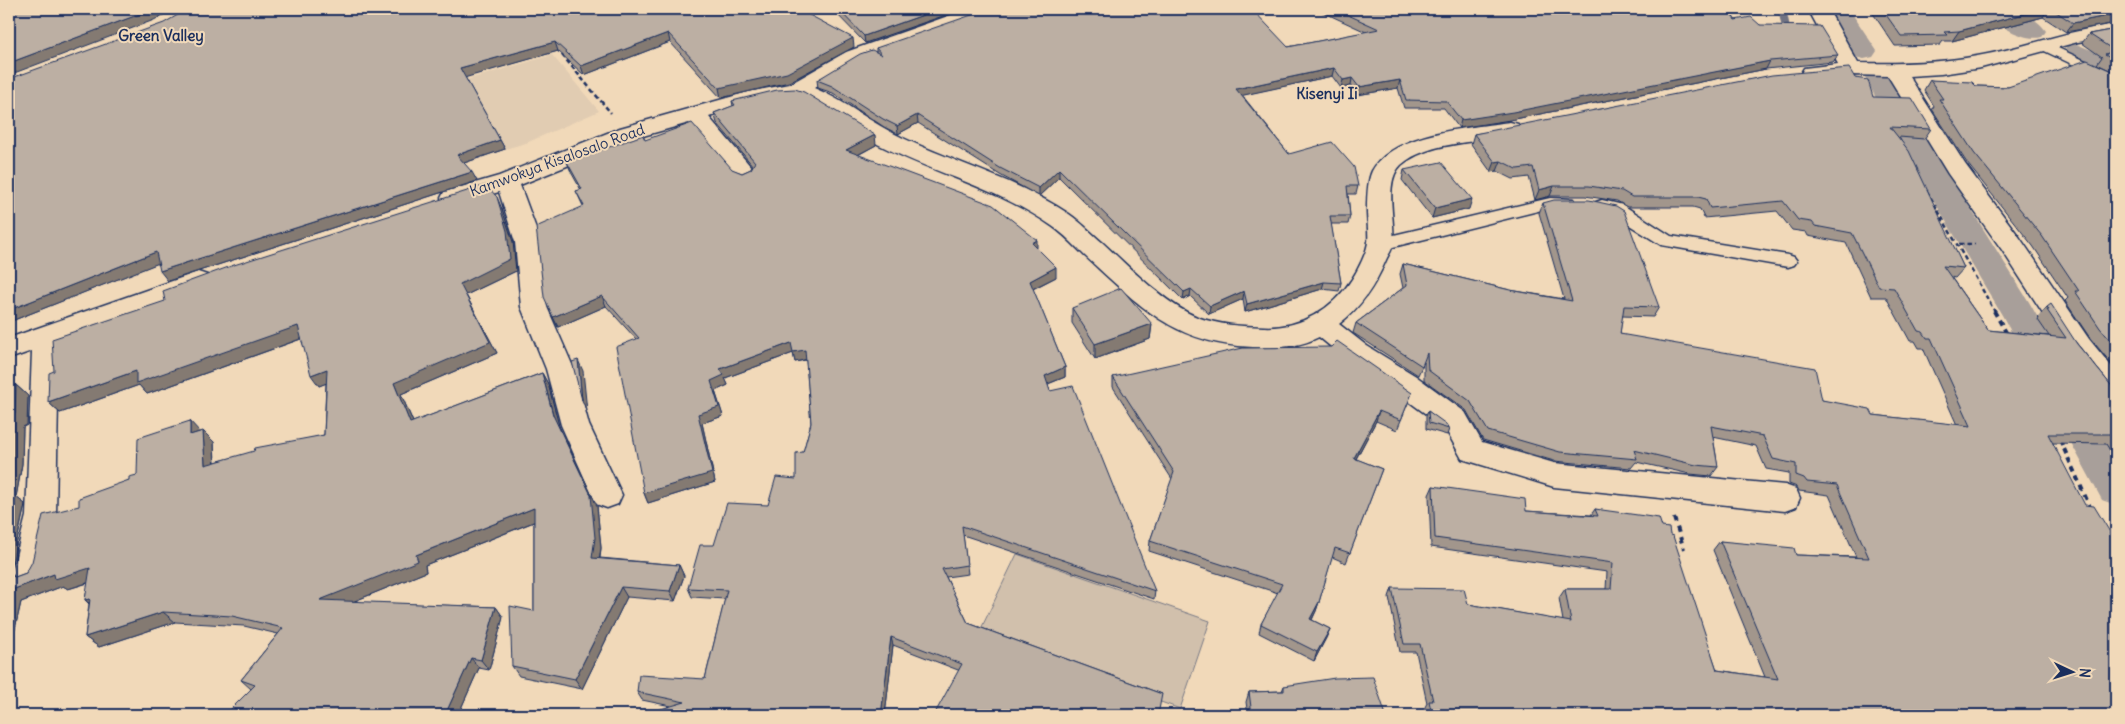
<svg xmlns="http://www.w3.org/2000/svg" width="2125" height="724" font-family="Delius,sans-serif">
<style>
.built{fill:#e1ccb2}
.green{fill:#d1c0ac;stroke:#767885}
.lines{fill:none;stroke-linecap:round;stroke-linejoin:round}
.stream{stroke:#707282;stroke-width:8}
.canal{fill:#a89f9a;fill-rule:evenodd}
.service-casing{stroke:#1b2f5e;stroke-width:3}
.minor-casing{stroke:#1b2f5e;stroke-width:3}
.path-far1{stroke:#1b2f5e;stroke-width:2.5;stroke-dasharray:4.5 3;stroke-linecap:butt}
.path{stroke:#1b2f5e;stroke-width:4;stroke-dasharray:5.5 4.5;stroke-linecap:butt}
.service{fill:#f1d9b9;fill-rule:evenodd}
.minor{fill:#f1d9b9;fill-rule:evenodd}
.wall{fill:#a2968c;stroke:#1b2f5e}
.shaded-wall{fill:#847a72;stroke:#1b2f5e}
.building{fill:#bcafa3;stroke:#1b2f5e}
.labels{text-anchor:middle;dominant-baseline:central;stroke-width:4;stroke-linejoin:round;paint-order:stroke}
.far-quarter-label{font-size:15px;font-weight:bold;fill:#1b2f5e;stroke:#f1d9b9}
.street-label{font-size:15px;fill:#1b2f5e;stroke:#f1d9b9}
</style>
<rect width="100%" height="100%" fill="#f1d9b9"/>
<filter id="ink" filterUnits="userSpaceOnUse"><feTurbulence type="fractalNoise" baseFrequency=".02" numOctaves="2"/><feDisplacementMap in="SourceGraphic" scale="10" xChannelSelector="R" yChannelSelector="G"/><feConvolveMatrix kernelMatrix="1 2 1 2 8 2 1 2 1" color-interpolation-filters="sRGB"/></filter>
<g filter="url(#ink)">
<path class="built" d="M552 55 599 111 526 143 505 149 466 80Z"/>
<path class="green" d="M1017 554 1210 621 1180 709 978 635Z"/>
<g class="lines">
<path class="stream" d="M1782 9 1788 37"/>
<g class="canal">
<path d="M1823 9H1849L1877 51 1873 57 1864 59 1855 57Z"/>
<path d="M1978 9C2001 8 2032 10 2046 31L2042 37C2022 42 2000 24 1982 14Z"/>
<path d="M2076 44 2116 60V78L2067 58 2063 52 2067 46Z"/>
<path d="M1878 67 1888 69 1892 75 1930 144 2029 302 2116 455V505L2102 500 2002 315 1900 144 1864 75 1868 69Z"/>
</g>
<defs>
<g id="service">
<path d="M2043 41 2116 75V85L2038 48 2036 45Z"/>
<path d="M1550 198 1574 199 1576 203 1574 207 1550 208 1381 250 1375 248 1372 244 1375 240 1381 238Z"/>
<path d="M1602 200 1623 205 1671 236 1788 255 1794 257 1797 261 1794 265 1788 267 1661 245 1612 214 1596 210 1594 206 1596 202Z"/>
</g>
<g id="minor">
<path d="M968 9H997L994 13 860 60 814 88C846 101 872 124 903 138 958 164 1018 180 1069 214 1081 222 1092 234 1103 243 1129 267 1165 304 1197 317 1219 325 1240 326 1263 327 1300 329 1332 310 1352 279 1358 270 1367 252 1368 242 1369 232 1367 221 1367 211 1367 200 1367 181 1372 171 1394 132 1469 128 1510 122L1518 124 1521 129 1518 134C1483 143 1429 140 1401 165 1383 182 1396 222 1393 243 1393 249 1388 255 1386 260 1375 286 1361 307 1339 324L1367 346 1416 376 1465 412 1482 442 1554 463 1785 485 1796 489 1800 498 1796 507 1785 511 1554 487 1462 459 1445 428 1396 392 1347 360 1319 337C1298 348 1276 348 1253 347 1174 344 1140 306 1085 256 1075 246 1064 234 1052 226 995 186 927 172 868 139 844 126 824 104 797 97 782 93 726 112 709 117L752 168 756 173 752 178 744 181 736 178 689 123 636 138 520 185 541 242 547 307 574 369 589 425 622 495 618 504 607 508 596 504 561 425 546 369 521 307 515 242 499 192 453 206 444 204 441 198 444 192 499 176 620 128 748 92 790 84 846 52Z"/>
<path d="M1808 9H1828L1858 63C1898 64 1938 63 1977 56 2024 48 2069 30 2116 24V36L2078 42 1981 68 1941 74 1909 76 1965 164 2020 238 2089 339 2116 372V402L2106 399 2069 353 2002 250 1948 174 1888 76 1851 75 1812 79 1804 78 1801 73 1804 68 1838 64Z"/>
<path d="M198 272 207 275 211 281 207 287 59 341 56 516 44 572 39 582 28 586 17 582 12 572 26 516 32 351 9 359V338Z"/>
</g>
</defs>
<use href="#service" class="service-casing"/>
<use href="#minor" class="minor-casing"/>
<g class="path-far1">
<path d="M557 49 611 113"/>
<path d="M1927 191 1995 312"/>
<path d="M1959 244H1975"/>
</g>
<g class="path">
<path d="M1994 311 2007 334"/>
<path d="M2060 440 2090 507"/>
<path d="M1674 518 1684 549"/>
</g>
<use href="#service" class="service"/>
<use href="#minor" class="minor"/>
</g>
<g class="wall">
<path d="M798 9 854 47 789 82 721 98 670 42 584 75 558 51 465 77 505 149 464 163 477 181 168 281 158 263 9 322V79Z"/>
<path d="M832 9H963L865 43Z"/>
<path d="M1316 9H1729L1735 20 1760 25 1838 55 1833 62 1766 69 1510 120 1459 128 1444 108H1404L1398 88 1357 95 1351 86 1341 88 1332 76 1242 95 1289 154 1358 186 1356 194H1348L1350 216 1348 224H1331L1341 283 1339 291 1322 289 1245 312 1243 299 1209 314 1190 296 1183 300 1059 177 1039 196 1000 175 918 123 898 134 884 127 833 93 818 88 817 80 876 52V48L1288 47 1366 32Z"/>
<path d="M1870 9H2116L2066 32 2043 17 1952 41H1943L1940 45 1895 46Z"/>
<path d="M2116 29V73L2097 64 2102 57 2082 43 2089 34Z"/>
<path d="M2116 73V369L2090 338 2065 301 2068 298 2033 246 1967 163 1932 109 1934 106 1924 90 1930 80 1976 86 2008 87Z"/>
<path d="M1855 78 1873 97 1931 129 1924 139 1899 137 1964 268 1955 278 1951 277 1988 330 2049 336 2038 320 2039 318 2038 317 2047 307 2115 390 2116 391V460L2106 444 2053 443 2116 715H1426L1424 709 1427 703 1416 652H1400L1389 597 1392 588 1468 604 1563 621 1559 598 1565 589H1606L1607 572 1431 547 1429 495 1433 486 1526 511 1591 515 1595 509 1662 527 1670 535 1717 670 1765 677 1713 550 1720 541 1796 555 1856 557 1829 495 1799 491 1797 487 1789 484V473L1766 469 1756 446 1713 437 1718 467 1711 476 1690 474 1636 462 1631 468 1554 461 1483 440 1466 410 1424 380V362L1418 375 1353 333 1356 323 1403 288 1400 274 1403 264 1510 290 1564 299 1539 213 1543 203 1659 307 1653 317 1622 316 1620 334 1822 400 1873 415 1957 425 1923 348H1919L1915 341H1910L1886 297H1871L1846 243 1808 236 1806 232 1792 230 1777 211 1704 218 1700 209 1693 207H1627L1617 201 1585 196H1550L1535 200 1529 177 1513 179 1497 171 1491 172 1471 144 1474 134Z"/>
<path d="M732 101 876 145 858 155 1037 248 1056 277 1033 289 1065 367V377L1048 384 1050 391 1155 591 1154 599 963 535 968 574 946 577 968 623 1162 694 958 670 893 645 885 715H646L671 706 642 700 637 692 705 679 725 599 692 597 688 588 714 545 768 505 796 479 811 423 806 360 795 362 793 353 725 378 728 385 715 391 723 416 702 423 715 482 648 503 644 493 636 339 606 306 558 327 553 317 583 206 576 191 581 190 571 172 567 162 645 140 742 173 751 169 753 166 717 123 714 113 733 106Z"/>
<path d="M1404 170 1469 209 1432 218 1402 180Z"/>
<path d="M502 209 513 242 516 271 466 295 497 353 401 394 413 422 542 373 548 384 559 426 597 506 601 548 600 558 679 565 684 576 675 601 627 597 582 689 519 676 512 666 534 611V522L425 565 426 572 352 602 496 607 503 617 489 670 479 668 458 715H225L251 689 241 680 278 634 244 626 175 622 99 647 85 637 89 604 85 600 88 583 68 589 63 586 21 602 9 655V383L10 384V388L16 385 28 396 27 425 23 427 22 464 16 497 25 504 24 509 10 572 13 577H15L26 573 79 506 129 480 200 432 214 442 215 462 324 435 326 383 319 386 301 339 147 394 139 385 60 413 48 402Z"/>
<path d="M1072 308 1152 324 1150 339 1095 359 1072 323Z"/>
<path d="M1113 377 1412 393 1397 430 1376 421 1356 459 1382 469 1346 563 1332 557 1319 602 1316 611 1312 620 1330 629 1326 638 1314 661 1259 633 1261 624 1278 593 1149 551 1150 541 1172 479 1113 387Z"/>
<path d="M1428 411 1449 429 1447 435 1426 429V416Z"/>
<path d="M1284 686 1386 715H1248L1246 702 1249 692 1282 691Z"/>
</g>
<g class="shaded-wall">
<path d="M153 9H174L154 20 9 75V63Z"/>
<path d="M940 9H963L865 43 864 36Z"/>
<path d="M2043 9H2048L2043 17 1952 41 1959 31Z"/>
<path d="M2116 14V23L2066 32 2073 23Z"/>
<path d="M668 33 670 42 584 75 581 66Z"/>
<path d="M853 38 854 47 789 82 721 98 719 88Z"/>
<path d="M555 42 558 51 464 78 460 68Z"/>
<path d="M1770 61 1766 69 1510 120 1459 128 1461 120Z"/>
<path d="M1334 68 1332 76 1235 97 1236 89Z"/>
<path d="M1352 78 1351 86 1341 88 1343 80Z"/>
<path d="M1400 80 1398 88 1357 95 1359 87Z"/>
<path d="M917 115 918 123 898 134 897 126Z"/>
<path d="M875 135 876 145 848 160 846 150Z"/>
<path d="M500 140 505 149 461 164 457 155Z"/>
<path d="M1501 161 1497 171 1491 172 1495 162Z"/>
<path d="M1059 169V177L1039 196V188Z"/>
<path d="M472 172 477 181 168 281 160 271Z"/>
<path d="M1554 186 1550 196 1535 200 1539 190Z"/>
<path d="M497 197 502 209 513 242 516 271 466 295 497 353 401 394 418 434 410 423 394 383 460 284Z"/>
<path d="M1472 199 1469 209 1432 218 1435 208Z"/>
<path d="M1037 240V250L1032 243Z"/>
<path d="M156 252 164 261 9 322V310Z"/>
<path d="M1056 267V277L1030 290V281Z"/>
<path d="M1324 282 1322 289 1245 312 1247 304Z"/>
<path d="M1191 289 1190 296 1183 300 1184 292Z"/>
<path d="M1244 291 1243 299 1209 314 1210 306Z"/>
<path d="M602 296 606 306 558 327 553 317Z"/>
<path d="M1152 324 1150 339 1095 359V344Z"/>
<path d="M298 326 306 337 147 394 139 385 60 413 48 402 136 371Z"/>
<path d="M791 343 805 350 808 359 795 362 793 353 725 378 728 385 715 391 723 416 702 423 715 482 648 503 644 493 698 414 711 381 720 369Z"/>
<path d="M578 360 583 371 587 411 582 400Z"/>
<path d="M1065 367V377L1045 385V376Z"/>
<path d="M327 369 335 380 319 386 311 375Z"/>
<path d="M542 373 548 384 559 426 597 506 601 548 598 568 592 558Z"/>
<path d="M16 385 28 396 27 425 23 427 22 464 16 497 25 504 24 509 10 572 16 584 9 578V457L11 415Z"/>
<path d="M1379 411 1376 421 1351 468 1354 458Z"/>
<path d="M190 421 200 432 190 435Z"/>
<path d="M203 431 214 442 215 476 205 465Z"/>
<path d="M534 508 541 519 425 565 426 572 330 611 320 600 416 555Z"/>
<path d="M679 565 684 576 675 601 670 591Z"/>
<path d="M90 568 103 578 68 589 63 586 21 602 9 655V591L54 574Z"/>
<path d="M621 587 627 597 582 689 575 679Z"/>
<path d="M90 599 98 610 85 600Z"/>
<path d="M1319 602 1316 611 1307 629 1310 619Z"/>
<path d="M496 607 503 617 489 670 481 660Z"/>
<path d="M163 612 175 622 99 647 85 637Z"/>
<path d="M1330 629 1326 638 1314 661 1317 652Z"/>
<path d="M891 637 893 645 885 715H881Z"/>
<path d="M471 658 479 668 458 715H445Z"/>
</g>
<g class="building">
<path d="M9 9H153L148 11 9 63Z"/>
<path d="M188 9H798L853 38 787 73 719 88 668 33 581 66 555 42 460 68 500 140 457 155 472 172 160 271 156 252 9 310V79L164 23Z"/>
<path d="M838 9H940L864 36Z"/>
<path d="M989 9H1252L1288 47 1379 29 1335 9H1729L1735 20 1751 17 1760 25 1820 26 1838 55 1770 61 1513 112 1461 120 1446 101 1406 100 1400 80 1359 87 1352 78 1343 80 1334 68 1236 89 1289 154 1332 142 1354 167 1358 186H1347L1350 216H1330L1341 283 1324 282 1247 304 1244 291 1210 306 1191 289 1184 292 1059 169 1039 188 1000 168 917 115 897 126 883 119 832 86 817 80 860 54 872 50 882 55 876 48Z"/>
<path d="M1882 9H2043L1959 31 1944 32 1947 35 1901 36Z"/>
<path d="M2052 9H2116V14L2073 23Z"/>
<path d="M2116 29V60L2105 54 2115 51 2089 34Z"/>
<path d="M2087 60 2116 73V347L2100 328 2075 291H2079L2042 236 1974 153 1939 99H1943L1930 80 1972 82 1976 86 2008 87Z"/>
<path d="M1849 68 1855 78 1868 80 1873 97 1912 98 1931 129 1890 127 1909 151 1964 268 1943 266 1988 330 2066 338 2047 310H2049L2047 307 2051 304 2077 344 2115 390 2116 391V434H2048L2085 505 2094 506 2116 542V715H1432L1429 701H1433L1420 644H1404L1392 588 1464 589 1468 604 1571 622 1565 589H1611L1613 563 1435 538 1433 486 1525 499 1526 511 1598 516 1595 509 1659 518 1662 527 1669 528 1670 535 1673 536 1717 670 1778 679 1720 541 1794 548 1796 555 1869 558 1837 485 1807 482 1804 478 1796 475V464L1773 459 1763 436 1711 426 1718 467 1696 465 1634 450 1637 459 1560 452 1488 431 1470 401 1428 370 1427 353 1422 366 1356 323 1407 285 1403 264 1510 290 1572 301 1543 203 1554 200H1589L1616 206 1624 211 1659 307 1624 306 1620 334 1815 368 1822 400 1870 409 1873 415 1971 426 1931 338H1927L1923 332 1918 331 1894 288 1879 287 1852 233 1815 226 1812 222 1798 220 1783 201 1710 208 1706 199 1698 197H1632L1622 191 1589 186H1554L1539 190 1533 167 1517 169 1501 161 1495 162 1474 134 1772 75Z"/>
<path d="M795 89 804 92 875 135 846 150 993 205 1037 240 1032 243 1056 267 1030 281 1065 367 1045 376 1050 391 1073 386 1155 591 962 526 967 565 942 569 968 623 1162 694 1158 715H934L962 664 891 637 881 715H646L647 713 685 702 637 692 639 675 705 679 727 590 688 588 700 545H714L727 503 768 505 776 477 796 479V453L803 452 811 423 805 350 793 352 791 343 720 369 724 375 711 381 719 407 698 414 712 473 644 493 616 347 639 338 602 296 553 317 544 297 536 227 584 206 576 191 582 189 567 162 643 135 645 140 692 123 732 169 742 173 751 169 755 162 714 113 735 105 732 101 777 90Z"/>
<path d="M1441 162 1472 199 1435 208 1404 170Z"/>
<path d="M486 185 497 197 507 231 510 259 460 284 490 342 394 383 410 423 542 373 553 415 591 495 595 538 592 558 679 565 670 591 621 587 575 679 512 666 510 606 534 611V508L416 555 418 561 320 600 496 607 481 660 471 658 445 715H225L255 685 241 680 283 628 232 616 163 612 85 637 90 599 85 600 90 568 55 579 54 574 9 591V575L15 577 26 573 32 562 43 515 79 506V498L129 480V477L137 475 138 438 190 421V435L203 431 205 465 254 451 255 448 324 435 327 369 311 375 298 326 136 383V371L48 402 49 373 54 371 52 339 165 301 163 291 234 265Z"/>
<path d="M1121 288 1152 324 1095 344 1072 308Z"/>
<path d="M1337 341 1412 393 1401 420 1379 411 1354 458 1382 469 1350 553 1335 548 1319 602 1310 619 1330 629 1317 652 1261 624 1282 584 1150 541 1174 472 1113 377 1243 348 1331 347Z"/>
<path d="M578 360 582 400 572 362Z"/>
<path d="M16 385 15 414 11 415 9 457V388Z"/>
<path d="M1428 411 1446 424 1449 429 1429 423Z"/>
<path d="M11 493V498L9 509V494Z"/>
<path d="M1373 677 1386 715H1252L1249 692 1284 691V686L1335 678Z"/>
</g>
</g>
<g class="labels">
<g class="far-quarter-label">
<text x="161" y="35">Green Valley</text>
<text x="1327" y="93">Kisenyi Ii</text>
</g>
<g class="street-label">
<text transform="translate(557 160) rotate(-20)">Kamwokya Kisalosalo Road</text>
</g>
</g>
<rect width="2125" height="724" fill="none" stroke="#f1d9b9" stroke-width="30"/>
<rect x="15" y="15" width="2095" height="694" fill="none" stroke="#1b2f5e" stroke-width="2" filter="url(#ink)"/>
<g transform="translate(2072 672) rotate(94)" stroke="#f1d9b9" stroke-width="4" paint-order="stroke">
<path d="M0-4L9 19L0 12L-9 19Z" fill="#1b2f5e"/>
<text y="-8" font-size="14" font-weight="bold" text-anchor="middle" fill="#1b2f5e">N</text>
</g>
</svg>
